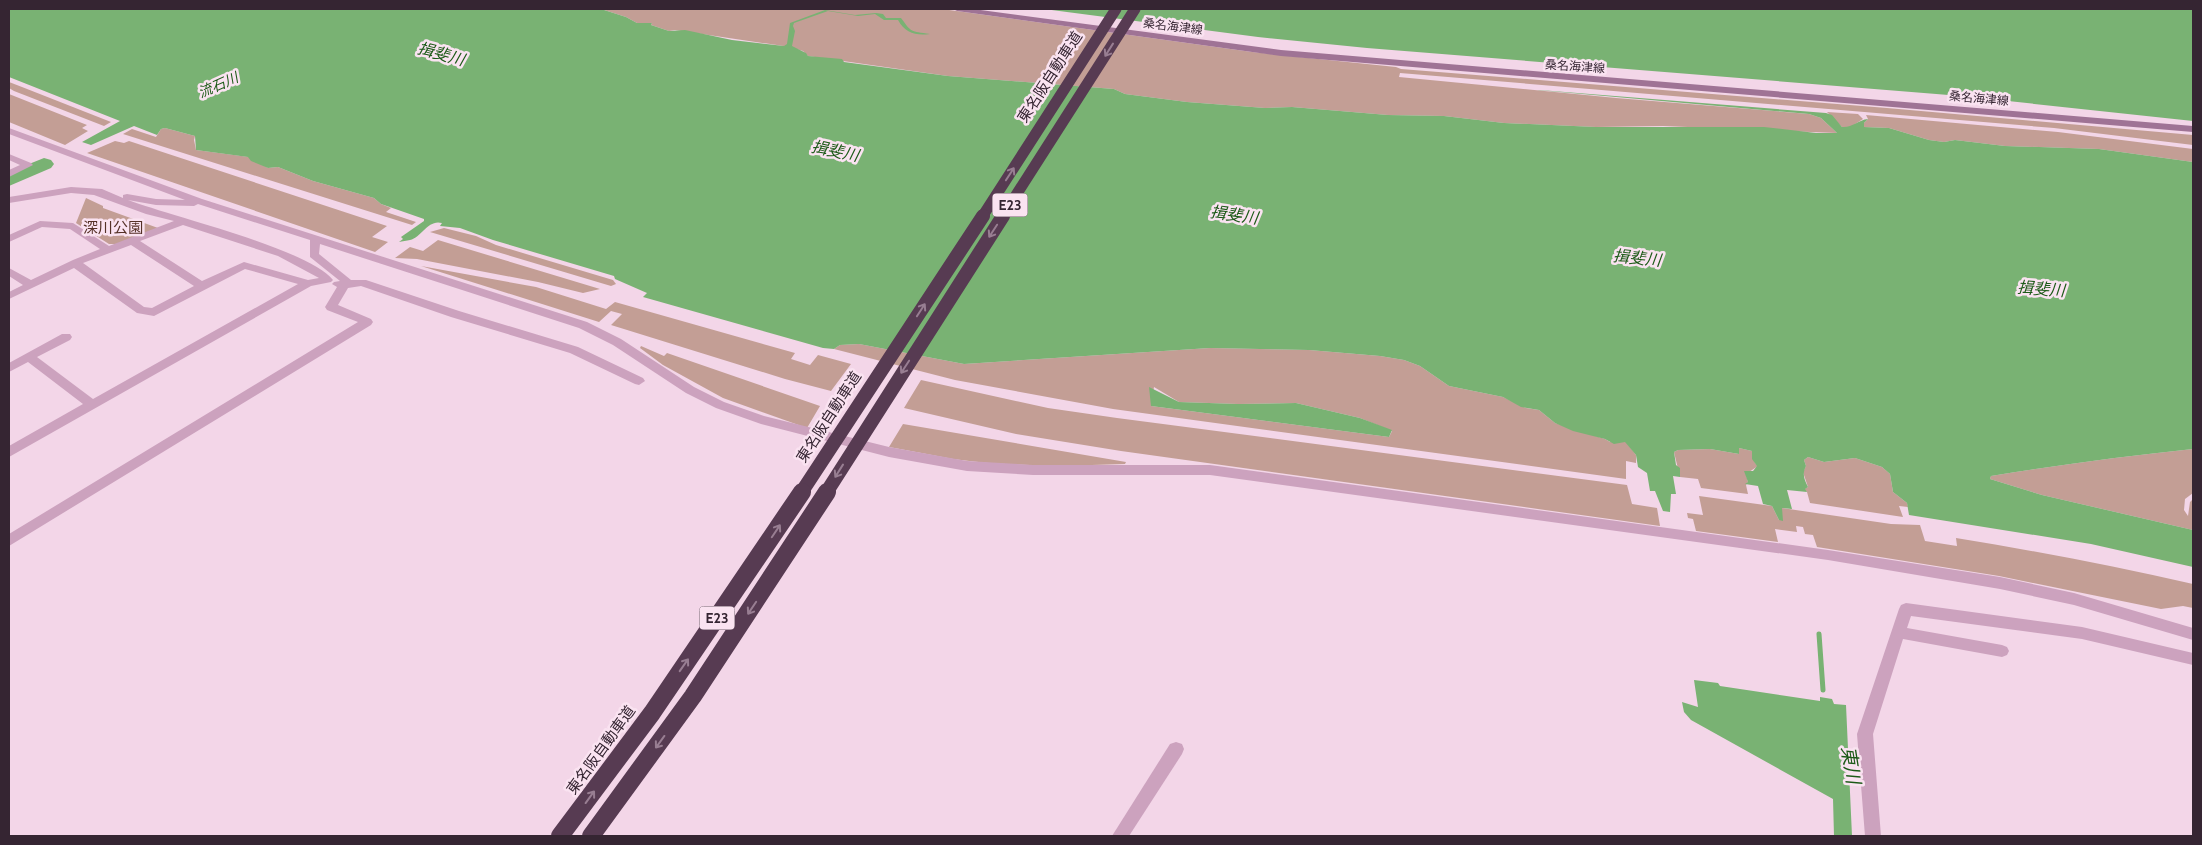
<svg xmlns="http://www.w3.org/2000/svg" width="2202" height="845" font-family="Cabin,'Noto Sans JP',sans-serif">
<style>
.green{fill:#c39e95;fill-rule:evenodd}
.water{fill:#79b273}
.lines{fill:none;stroke-linecap:round;stroke-linejoin:round}
.stream{stroke:#79b273;stroke-width:5}
.river{fill:#79b273;fill-rule:evenodd}
.minor{fill:#cca2be;fill-rule:evenodd}
.secondary{fill:#9f7395;fill-rule:evenodd}
.motorway-bridge-far2{stroke:#573b52;stroke-width:11}
.motorway-bridge-far1{stroke:#573b52;stroke-width:14}
.motorway-bridge{stroke:#573b52;stroke-width:18}
.oneway{stroke:#987e92}
.labels{text-anchor:middle;dominant-baseline:central;stroke-width:5;stroke-linejoin:round;paint-order:stroke}
.far-street-label{font-size:12px;fill:#352532;stroke:#fae3f1}
.far-water-label{font-size:14px;font-style:italic;fill:#1c5a17;stroke:#fae3f1}
.shield{fill:#fae3f1;stroke:#705e6b;stroke-width:1}
.shield-label{font-size:14px;font-weight:bold;fill:#352532}
.street-label{font-size:15px;fill:#352532;stroke:#fae3f1}
.park-label{font-size:15px;fill:#553127;stroke:#fae3f1}
.water-label{font-size:16px;font-style:italic;fill:#1c5a17;stroke:#fae3f1}
.near-water-label{font-size:19px;font-style:italic;fill:#1c5a17;stroke:#fae3f1}
</style>
<rect width="100%" height="100%" fill="#f3d6e8"/>
<g class="green">
<path d="M601 9H942L1252 52 1396 67 1401 69 1887 108 2193 135V145L2054 128 1400 73 1399 77 1616 98 1809 114 1821 118 1837 133 1663 126 1596 127 1504 123 1444 116 1388 115 1292 107 1265 108 1187 102 1125 94 1114 89 948 76 808 56 803 51 790 47 675 30 669 31 651 25 652 23H637L626 17Z"/>
<path d="M9 82 22 87 111 122 104 126 14 91 9 88Z"/>
<path d="M9 94 87 125 82 128 88 131 65 145 9 122Z"/>
<path d="M1827 112 1858 114 1863 119 1849 128 1842 127Z"/>
<path d="M1866 115 2058 132 2193 149V162L2099 149 2005 146 1955 140 1944 142 1929 140 1889 128 1864 127V123L1868 119Z"/>
<path d="M165 128 195 136 194 140 196 150 249 157 268 168 278 167 313 181 374 198 381 204 391 208 386 212 416 222 412 225 123 134 132 129 156 137 161 129Z"/>
<path d="M115 141 124 143 129 141 387 226 372 237 388 242 375 252 87 153Z"/>
<path d="M86 198 103 206V208L158 228 117 244H109L76 223Z"/>
<path d="M444 228 476 236 496 245 613 280 616 284 611 286 430 232Z"/>
<path d="M438 240 600 289 583 293 538 282 417 259 395 258 410 247 423 251Z"/>
<path d="M421 266 536 287 606 309 615 302 795 353 791 359 810 365 818 355 851 364 831 391 785 379 611 325 622 314 611 311 599 322Z"/>
<path d="M859 344 964 364 1210 348 1309 350 1380 356 1404 360 1420 366 1449 386 1503 397 1526 408 1539 410 1555 423 1605 439 1610 442H1626L1636 455V463L1626 461V479L1113 409 955 380 834 349 840 345ZM1154 387 1179 402 1238 404 1296 403 1360 418 1392 431 1389 437 1151 406Z"/>
<path d="M641 346 664 356 667 353 820 406 807 428 723 398 663 365 640 348Z"/>
<path d="M921 380 1048 408 1117 418 1627 485 1632 504 1657 508 1660 526 1121 451 1016 434 904 408Z"/>
<path d="M903 424 1126 462 1125 464C1068 466 1010 467 953 459 932 455 911 451 889 447Z"/>
<path d="M1739 448 1752 451 1755 463 1758 466 1746 474 1748 482 1746 485 1748 494 1701 488 1698 479 1680 477 1674 452 1678 450 1710 449 1739 454Z"/>
<path d="M2193 449V493L2185 499 2184 510 2188 516 2190 502 2193 499V530L2042 495 1990 479 1991 476C2058 465 2126 456 2193 449Z"/>
<path d="M1808 457 1824 462 1855 458 1882 467 1890 474 1893 492 1907 503 1908 507 1899 506 1903 517 1810 503 1807 492 1804 489 1808 487 1803 472 1806 466 1804 460Z"/>
<path d="M1699 496 1772 506 1779 520H1782V508L1891 524 1920 525 1925 541 1957 546 1956 538C2036 551 2114 566 2193 584V608L2183 606 2161 609 1999 576 1817 547 1813 535 1805 534 1803 527 1796 526 1797 532 1775 529 1778 542 1696 531 1693 519 1688 518 1687 513 1703 515Z"/>
</g>
<g class="water">
<path d="M9 9H601L626 17 637 23H652L651 25 669 31 685 30 732 40 784 46 787 44 790 23 825 10 855 15 876 13 883 14 886 18H901C912 33 910 31 930 34 916 36 905 33 898 20H884L875 14 858 16 828 11 794 23 793 26 795 31 792 46 806 53 808 56 842 59 844 62 948 76 1114 89 1125 94 1187 102 1265 108 1292 107 1388 115 1444 116 1504 123 1596 127H1764L1816 133H1837L1821 118 1809 114 1537 90H1540L1826 113 1832 115 1842 127C1852 128 1858 120 1868 119L1864 123V127L1889 128 1929 140 1944 142 1955 140 2005 146 2099 149 2193 162V449C2126 456 2058 465 1991 476L1990 479 2042 495 2193 530V567L2091 544 1909 515 1907 503 1893 492 1890 474 1882 467 1855 458 1824 462 1808 457 1804 460 1806 466C1802 474 1804 479 1808 487L1805 489 1807 492 1787 490 1792 509 1782 508 1783 521 1779 520 1772 506 1763 504 1758 486 1745 484 1748 482 1744 471H1753L1757 466 1752 459V451L1739 448V454L1710 449 1678 450 1674 452 1676 465 1680 468V477L1673 476 1676 494H1671L1670 512 1663 511 1655 491H1650L1647 473 1638 467 1636 455 1625 442 1614 444 1605 439 1573 431 1555 423 1539 410 1521 407 1503 397 1449 386 1420 366 1404 360 1380 356 1309 350 1210 348 964 364 859 344 840 345 834 349 823 348 643 297 647 293 615 279 614 276 493 240 460 228 440 226 442 223C428 219 422 237 410 240 407 241 402 241 399 242L403 239 401 237 424 221V219L381 204 374 198 313 181 278 167 268 168 251 161 248 157 196 150 195 136 165 128 161 129 157 135 134 126 91 145 82 142 120 121 9 77Z"/>
<path d="M1044 9H2193V121L1961 96 1367 48 1258 37Z"/>
<path d="M1149 387 1179 402 1238 404 1296 403 1360 418 1392 430 1389 437 1151 406Z"/>
<path d="M1694 680 1718 683 1720 686 1820 701V697L1832 699 1834 704 1846 705 1852 836H1834L1833 799 1691 720 1684 712 1682 702 1698 707Z"/>
</g>
<g class="lines">
<path class="stream" d="M1819 634 1823 690"/>
<path class="river" d="M44 158 51 160 54 164 51 168 9 186V172Z"/>
<g class="minor">
<path d="M9 128 202 199 587 322 621 339 694 387 724 402 764 416 889 447 967 461 1033 465H1210L1828 550 2000 577 2074 593 2193 628V640L2074 605 2000 589 1828 560 1210 475H1033L967 471 889 457 761 424 716 408 686 393 613 345 579 328 320 244 319 254 351 280H366L459 311 578 347 643 378 645 381 639 385 635 384 570 353 451 317 361 286 348 288 338 305 371 319 373 322 371 325 9 546V534L358 322 327 310 325 307 337 287 332 284 334 282 340 281 310 257V240L198 204 194 206 156 205 128 200C170 216 309 249 333 280L331 282 311 286 9 457V446L83 404 28 362 9 372V363L62 334H70L72 337 70 340 37 357 93 399 298 284 245 269 154 316 137 313 74 268 9 299V292L23 285 9 276V268L31 280 73 260 100 249 70 229 42 227 9 242V235L40 221 73 223 109 246 174 221 146 214 94 195 71 193 9 203V197L71 187 102 189 123 198V195L127 194 156 199 185 200 9 134ZM183 225 278 256 319 278 308 280 244 262 202 281 140 241ZM131 245 194 286 152 308 144 307 83 263Z"/>
<path d="M9 154 31 163 33 165 9 177V170L20 165 9 160Z"/>
<path d="M1906 603 2082 627 2193 653V665L2082 639 1911 616 1907 628 2002 645 2007 647 2009 651 2007 655 2002 657 1903 639 1873 734 1881 836H1865L1857 734 1899 609 1901 605Z"/>
<path d="M1176 742 1182 744 1184 749 1182 754 1129 836H1112L1170 744Z"/>
</g>
<path class="secondary" d="M953 9H973L1281 50 2193 126V132L1281 56 957 11Z"/>
<g class="motorway-bridge-far2">
<path d="M982 217 1116 9"/>
<path d="M1002 217 1135 9"/>
</g>
<g class="motorway-bridge-far1">
<path d="M801 493 983 216"/>
<path d="M826 493 1003 216"/>
</g>
<g class="motorway-bridge">
<path d="M560 836 652 713 802 492"/>
<path d="M591 836 693 696 827 492"/>
</g>
</g>
<defs><path id="oneway-shaft" d="M-6 0H5M1.5-3L5.5 0L1.5 3" fill="none" stroke-width="1.6" stroke-linecap="round" stroke-linejoin="round" transform="scale(1.25)"/></defs>
<g class="oneway">
<use href="#oneway-shaft" transform="translate(1109 50) rotate(122)"/>
<use href="#oneway-shaft" transform="translate(1010 174) rotate(-57)"/>
<use href="#oneway-shaft" transform="translate(993 231) rotate(123)"/>
<use href="#oneway-shaft" transform="translate(921 310) rotate(-57)"/>
<use href="#oneway-shaft" transform="translate(905 367) rotate(123)"/>
<use href="#oneway-shaft" transform="translate(839 471) rotate(122)"/>
<use href="#oneway-shaft" transform="translate(776 531) rotate(-56)"/>
<use href="#oneway-shaft" transform="translate(752 608) rotate(124)"/>
<use href="#oneway-shaft" transform="translate(684 665) rotate(-55)"/>
<use href="#oneway-shaft" transform="translate(660 742) rotate(126)"/>
<use href="#oneway-shaft" transform="translate(590 797) rotate(-54)"/>
</g>
<g class="labels">
<g class="far-street-label">
<text transform="translate(1173 26) rotate(7)">桑名海津線</text>
<text transform="translate(1575 66) rotate(4)">桑名海津線</text>
<text transform="translate(1979 98) rotate(5)">桑名海津線</text>
</g>
<g class="far-water-label">
<text transform="translate(218 85) rotate(-24)">流石川</text>
</g>
<g class="shield">
<rect x="992.5" y="193.5" width="35" height="23" rx="4"/>
<rect x="699.5" y="606.5" width="35" height="23" rx="4"/>
</g>
<g class="shield-label">
<text x="1010" y="205">E23</text>
<text x="717" y="618">E23</text>
</g>
<g class="street-label">
<text transform="translate(1050 77) rotate(-57)">東名阪自動車道</text>
<text transform="translate(829 417) rotate(-57)">東名阪自動車道</text>
<text transform="translate(601 750) rotate(-54)">東名阪自動車道</text>
</g>
<g class="park-label">
<text x="113" y="228">深川公園</text>
</g>
<g class="water-label">
<text transform="translate(441 54) rotate(15)">揖斐川</text>
<text transform="translate(835 151) rotate(12)">揖斐川</text>
<text transform="translate(1234 215) rotate(8)">揖斐川</text>
<text transform="translate(1637 258) rotate(6)">揖斐川</text>
<text transform="translate(2041 289) rotate(4)">揖斐川</text>
</g>
<g class="near-water-label">
<text transform="translate(1851 765) rotate(81)">東川</text>
</g>
</g>
<rect width="2202" height="845" fill="none" stroke="#352532" stroke-width="20"/>
</svg>
